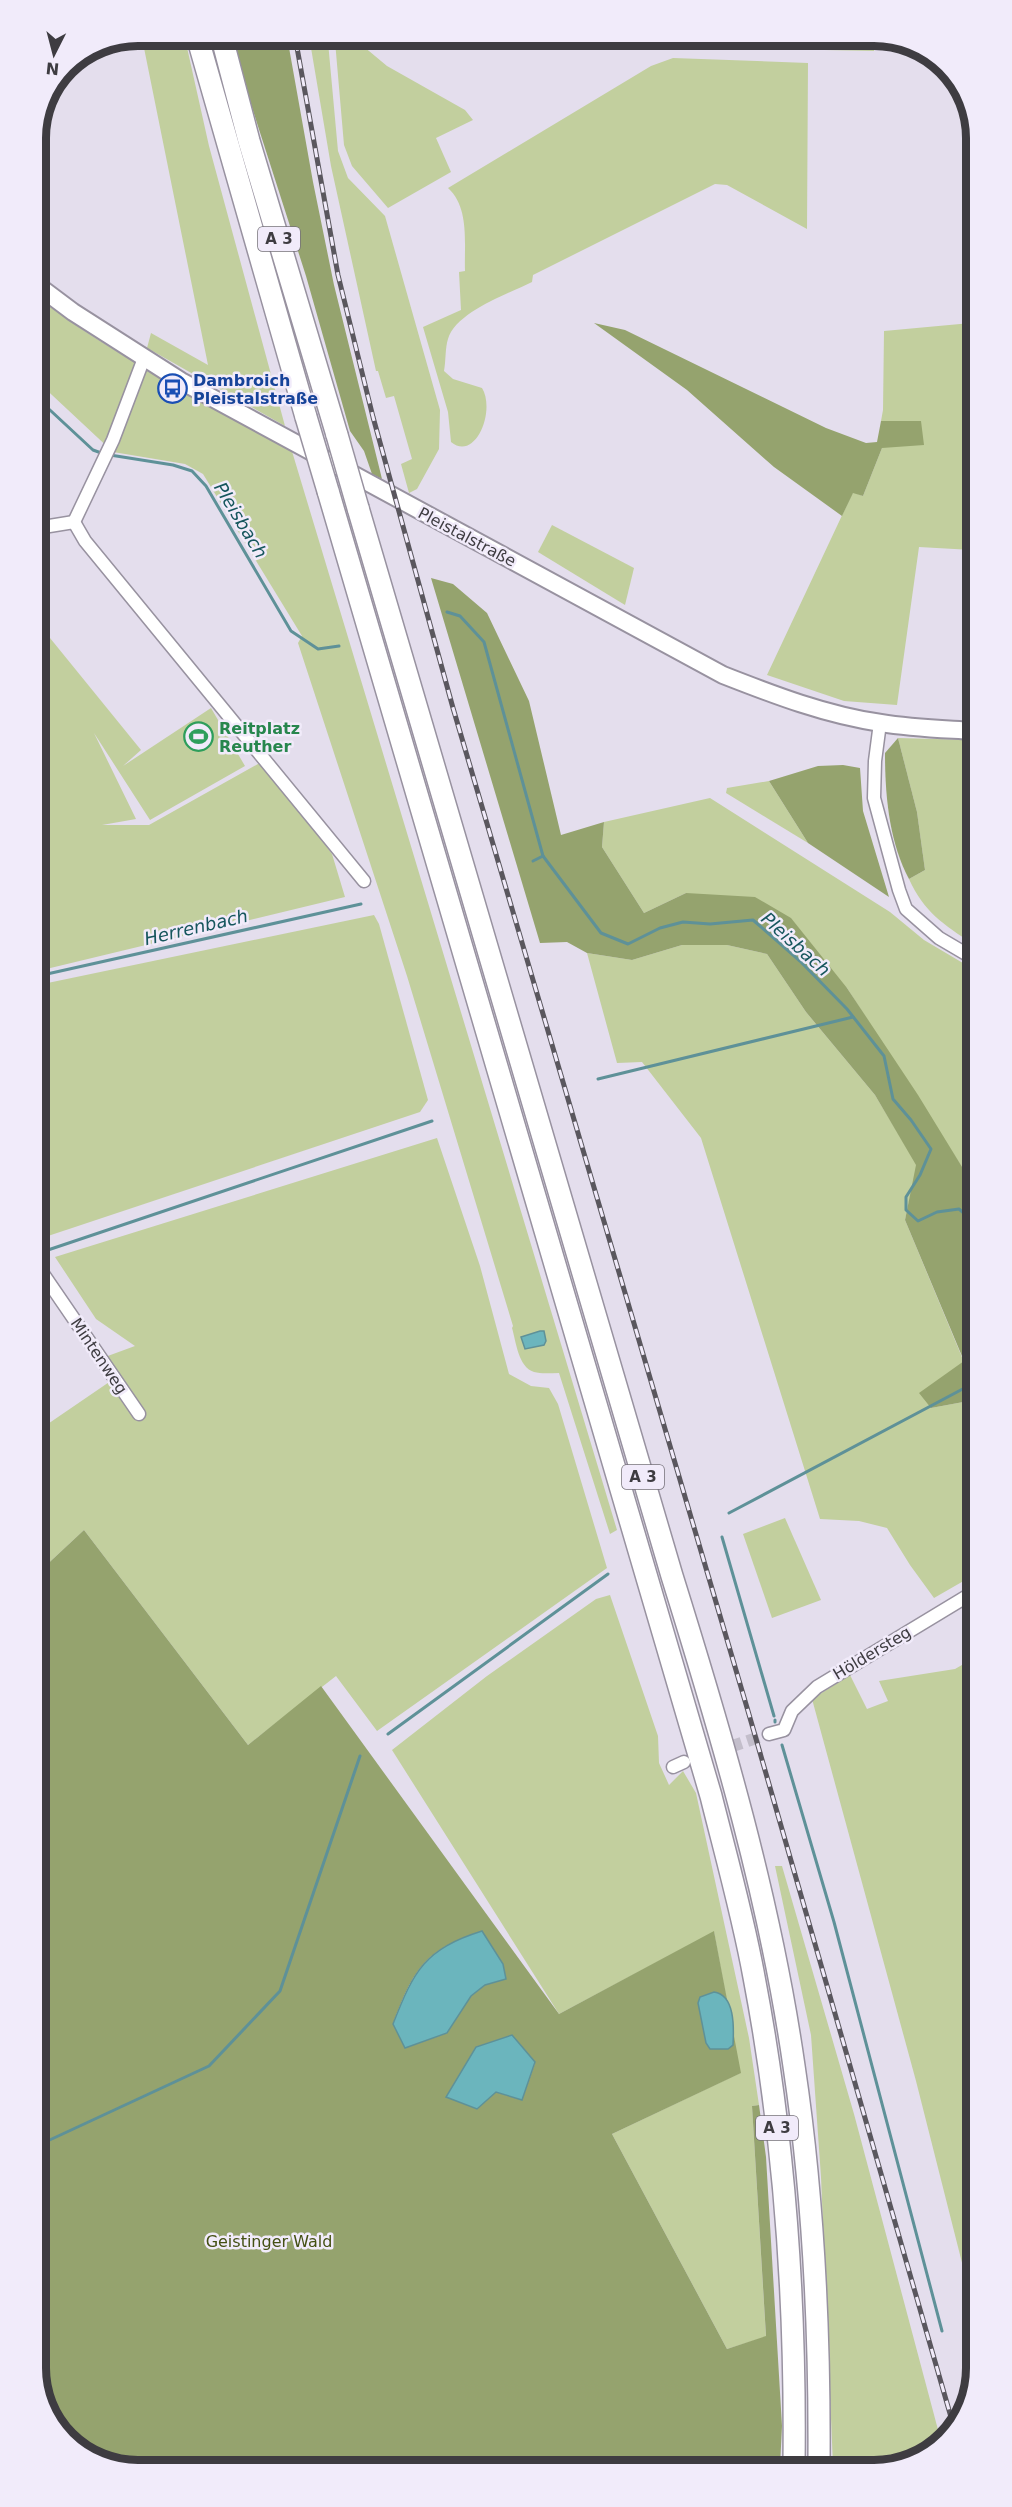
<svg xmlns="http://www.w3.org/2000/svg" width="1012" height="2507" font-family="'DejaVu Sans',sans-serif">
<style>
.green{fill:#c2cf9e}
.forest{fill:#95a36e;fill-rule:evenodd}
.water{fill:#6bb5bd;stroke:#5e9198;stroke-width:1.5}
.lines{fill:none;stroke-linecap:round;stroke-linejoin:round}
.stream{stroke:#5e9198;stroke-width:3}
.street-tunnel{stroke:#c3becb;stroke-width:12;stroke-dasharray:12 6;stroke-linecap:butt}
.street-casing{stroke:#9892a0;stroke-width:15}
.secondary-casing{stroke:#9892a0;stroke-width:20}
.highway-casing{stroke:#9892a0;stroke-width:24}
.street{stroke:#fff;stroke-width:12}
.secondary{stroke:#fff;stroke-width:16}
.highway{stroke:#fff;stroke-width:21}
.rail-casing{stroke:#5a575e;stroke-width:5}
.rail{stroke:#f1ebfa;stroke-width:3;stroke-dasharray:9;stroke-linecap:butt}
.highway-bridge-casing{stroke:#9892a0;stroke-width:24;stroke-linecap:butt}
.highway-bridge{stroke:#fff;stroke-width:21}
.labels{text-anchor:middle;dominant-baseline:central;stroke-width:5;stroke-linejoin:round;paint-order:stroke}
.shield{fill:#f1ebfa;stroke:#747078;stroke-width:1.5}
.shield-label{font-size:15px;font-weight:bold;fill:#3e3c41}
.transit-label{font-size:16px;font-weight:bold;fill:#164399;stroke:#f1ebfa;text-anchor:start}
.street-label{font-size:16px;fill:#3e3c41;stroke:#f1ebfa}
.leisure-label{font-size:16px;font-weight:bold;fill:#27864d;stroke:#f1ebfa;text-anchor:start}
.park-label{font-size:16px;fill:#445014;stroke:#f1ebfa}
.water-label{font-size:18px;font-style:italic;fill:#16565d;stroke:#f1ebfa}
.rim{fill:none;stroke:#3e3c41;stroke-width:8}
</style>
<rect width="100%" height="100%" fill="#e4deed"/>
<g class="green">
<path d="M879 36 874 51 674 47 679 38Z"/>
<path d="M335 41H357L387 66 465 110 473 120 436 138 451 172 388 208 352 166 344 145Z"/>
<path d="M310 42H328L338 151 348 178 385 216 440 410 439 449 417 489 409 493 401 464 412 459 394 396 386 398 378 371H376L331 166Z"/>
<path d="M143 43H186L209 146 285 426 147 348 151 333 208 365Z"/>
<path d="M673 58 808 63 807 229 727 185 715 184 533 275 532 282C508 294 456 312 448 339 445 348 446 361 444 371L453 379 482 388C496 411 475 462 451 442L448 412 423 327 461 310 459 272 465 271C464 244 470 208 448 188L651 66Z"/>
<path d="M37 297C115 357 204 401 291 448L617 1530 610 1534 559 1373C551 1373 541 1374 534 1372 518 1367 516 1341 512 1328L513 1326 407 976 298 643 302 636 203 474 185 464 113 452 37 381Z"/>
<path d="M971 323 972 550 919 547 897 705 844 701 767 675 853 492 863 496 882 448 921 421H881L883 410 884 331Z"/>
<path d="M552 525 634 568 625 605 538 552Z"/>
<path d="M37 622 141 750 123 766 211 708 245 766 150 820 94 733 136 819 102 825H149L265 760 332 854 345 897 38 971Z"/>
<path d="M898 738 972 740V751L964 752 965 826 972 830 973 944C943 924 924 912 909 879L925 870 917 812Z"/>
<path d="M769 781 808 843 726 793 727 788Z"/>
<path d="M710 798 890 912 924 940 973 969V1200L971 1198 967 1175 847 988 686 893 644 913 602 847 604 822Z"/>
<path d="M374 915 379 924 428 1100 420 1112 39 1239 38 985Z"/>
<path d="M682 945H727L767 954 806 1012 875 1095 917 1165 905 1220 964 1362 931 1408 974 1400V1575L934 1598 910 1565 887 1528 859 1521 820 1519 701 1138 642 1062 617 1063 587 953 632 960Z"/>
<path d="M437 1138 480 1266 509 1374 531 1386 549 1388 558 1404 607 1568 377 1731 336 1676 248 1745 84 1530 39 1572V1430L118 1376 105 1357 135 1346 96 1319 55 1257Z"/>
<path d="M785 1518 821 1600 772 1618 743 1534Z"/>
<path d="M610 1595 658 1736 659 1763 669 1785 683 1771 696 1793 749 2038 759 2105 752 2106 766 2337 727 2349 612 2134 740 2073 714 1932 559 2014 392 1750 487 1676 596 1599Z"/>
<path d="M974 1658 976 2318 916 2081 812 1699 850 1675 867 1709 888 1701 879 1681 955 1669Z"/>
<path d="M775 1866H782L854 2114 941 2441 906 2466H833L821 2177 811 2035Z"/>
</g>
<g class="forest">
<path d="M231 42H288L313 182 334 285 382 479 372 474 364 451 350 431 306 276Z"/>
<path d="M594 323 625 330 826 428 866 443 877 442 881 421H921L924 445 882 448 863 496 853 493 842 516 774 467 687 390Z"/>
<path d="M431 578 453 584 487 613 529 701 561 835 604 822 602 847 644 913 686 893 755 897 791 918 847 988 918 1095 967 1175 971 1198 973 1200 974 1400 931 1408 919 1393 964 1361 905 1220 916 1165 875 1095 806 1012 767 954 727 945H682L632 960 587 953 567 942 540 943Z"/>
<path d="M898 738 917 812 925 870 909 879C889 842 885 795 885 753Z"/>
<path d="M843 765 860 768 863 811 889 897 808 843 769 781 818 766Z"/>
<path d="M84 1530 248 1745 321 1686 559 2014 714 1931 741 2073 612 2134 727 2349 766 2336 752 2106 759 2105 766 2157 782 2426 780 2466 131 2471 76 2450 41 2401 39 1572ZM482 1931 505 1979 485 1985 471 1996 447 2033 405 2048 393 2024C414 1969 424 1950 482 1931ZM535 2063 522 2100 496 2092Z"/>
</g>
<g class="water">
<path d="M540 1331H544L546 1341 544 1345 525 1349 521 1337Z"/>
<path d="M482 1931 503 1964 506 1979 485 1985 471 1996 447 2033 405 2048 393 2024C414 1970 425 1949 482 1931Z"/>
<path d="M714 1992C735 1995 734 2027 733 2045L728 2049H710L706 2043 698 2003 700 1997Z"/>
<path d="M512 2035 535 2062 522 2100 496 2092 477 2109 446 2097 476 2047Z"/>
</g>
<g class="lines">
<g class="stream">
<path d="M37 398 93 450 104 454"/>
<path d="M110 455 173 465 192 471 206 486 291 631 318 649 339 646"/>
<path d="M447 612 460 616 484 642 543 856 601 933 628 944 660 928 683 922 710 924 753 920 800 961 847 1009 884 1056 893 1099 911 1120 931 1149 920 1175 906 1197V1210L918 1221 937 1212 959 1209 973 1221"/>
<path d="M533 861 543 856"/>
<path d="M38 976 361 904"/>
<path d="M598 1079 853 1017"/>
<path d="M39 1253 432 1121"/>
<path d="M974 1374V1380"/>
<path d="M729 1513 974 1383"/>
<path d="M722 1537 774 1716"/>
<path d="M775 1720V1722"/>
<path d="M388 1734 608 1574"/>
<path d="M782 1745 834 1922 942 2331"/>
<path d="M41 2144 209 2066 280 1991 360 1756"/>
</g>
<path class="street-tunnel" d="M696 1758 769 1734"/>
<defs>
<g id="street">
<path d="M74 522 85 541 364 881"/>
<path d="M74 522 113 440 144 358"/>
<path d="M37 528 74 522"/>
<path d="M880 723 875 761 874 798 899 890 906 909 939 938 973 958"/>
<path d="M39 1268 139 1414"/>
<path d="M769 1734 784 1730 792 1711 817 1687 974 1592"/>
<path d="M673 1767 684 1762"/>
</g>
<path id="secondary" d="M37 285 73 312 181 381 723 675C774 695 826 715 881 723 911 728 942 729 972 731"/>
<g id="highway">
<path d="M223 42 249 141 337 435"/>
<path d="M199 43 306 417"/>
<path d="M328 491 711 1796C726 1856 743 1916 754 1977 785 2139 796 2302 794 2466"/>
<path d="M358 508 672 1576C722 1736 770 1899 794 2066 814 2199 820 2332 819 2466"/>
</g>
</defs>
<use href="#street" class="street-casing"/>
<use href="#secondary" class="secondary-casing"/>
<use href="#highway" class="highway-casing"/>
<use href="#street" class="street"/>
<use href="#secondary" class="secondary"/>
<use href="#highway" class="highway"/>
<defs>
<path id="rail" d="M296 42 338 275 373 417 453 708 748 1711 955 2431"/>
</defs>
<use href="#rail" class="rail-casing"/>
<use href="#rail" class="rail"/>
<defs>
<g id="highway-bridge">
<path d="M306 417 328 491"/>
<path d="M337 435 358 508"/>
</g>
</defs>
<use href="#highway-bridge" class="highway-bridge-casing"/>
<use href="#highway-bridge" class="highway-bridge"/>
</g>
<defs>
<symbol id="bus-ring" viewBox="-11 -11 22 22"><circle r="9.5" fill="#f1ebfa" stroke="#1a4fb4" stroke-width="1.5"/><path d="M-5-6H5V4H4V6H2V4H-2V6H-4V4H-5ZM-3.5-4V0h7V-4ZM-3.5 1.2v1.5H-2V1.2ZM2 1.2v1.5H3.5V1.2Z" fill="#1a4fb4"/></symbol>
<symbol id="stadium-ring" viewBox="-11 -11 22 22"><circle r="9.5" fill="#f1ebfa" stroke="#2e9e5b" stroke-width="1.5"/><path d="M0-5a6.5 5 0 1 0 0 10a6.5 5 0 1 0 0-10ZM-3.5-1.8h7v3.6h-7Z" fill="#2e9e5b"/></symbol>
</defs>
<g fill-rule="evenodd">
<use href="#bus-ring" x="156" y="372" width="33" height="33"/>
<use href="#stadium-ring" x="182" y="720" width="33" height="33"/>
</g>
<g class="labels">
<g class="shield">
<rect x="258" y="227" width="42" height="24" rx="4.5"/>
<rect x="622" y="1465" width="42" height="24" rx="4.5"/>
<rect x="756" y="2116" width="42" height="24" rx="4.5"/>
</g>
<g class="shield-label">
<text x="279" y="239">A 3</text>
<text x="643" y="1477">A 3</text>
<text x="777" y="2128">A 3</text>
</g>
<g class="transit-label">
<text x="193" y="380">Dambroich<tspan x="193" dy="18">Pleistalstraße</tspan></text>
</g>
<g class="street-label">
<text transform="translate(467 537) rotate(28)">Pleistalstraße</text>
<text transform="translate(99 1356) rotate(56)">Mintenweg</text>
<text transform="translate(872 1653) rotate(-31)">Höldersteg</text>
</g>
<g class="leisure-label">
<text x="219" y="728">Reitplatz<tspan x="219" dy="18">Reuther</tspan></text>
</g>
<g class="park-label">
<text x="269" y="2241">Geistinger Wald</text>
</g>
<g class="water-label">
<text transform="translate(241 520) rotate(59)">Pleisbach</text>
<text transform="translate(196 927) rotate(-13)">Herrenbach</text>
<text transform="translate(796 944) rotate(42)">Pleisbach</text>
</g>
</g>
<path d="M0 0H1012V2507H0ZM138 46H874A92 92 0 0 1 966 138V2368A92 92 0 0 1 874 2460H138A92 92 0 0 1 46 2368V138A92 92 0 0 1 138 46Z" fill="#f1ebfa" fill-rule="evenodd"/>
<path class="rim" d="M138 46H874A92 92 0 0 1 966 138V2368A92 92 0 0 1 874 2460H138A92 92 0 0 1 46 2368V138A92 92 0 0 1 138 46Z"/>
<g transform="translate(54 54) rotate(186)" stroke="#f1ebfa" stroke-width="4.5" paint-order="stroke">
<path d="M0-4.5L10 22L0 15L-10 22Z" fill="#3e3c41"/>
<text y="-9" font-size="16" font-weight="bold" text-anchor="middle" fill="#3e3c41">N</text>
</g>
</svg>
